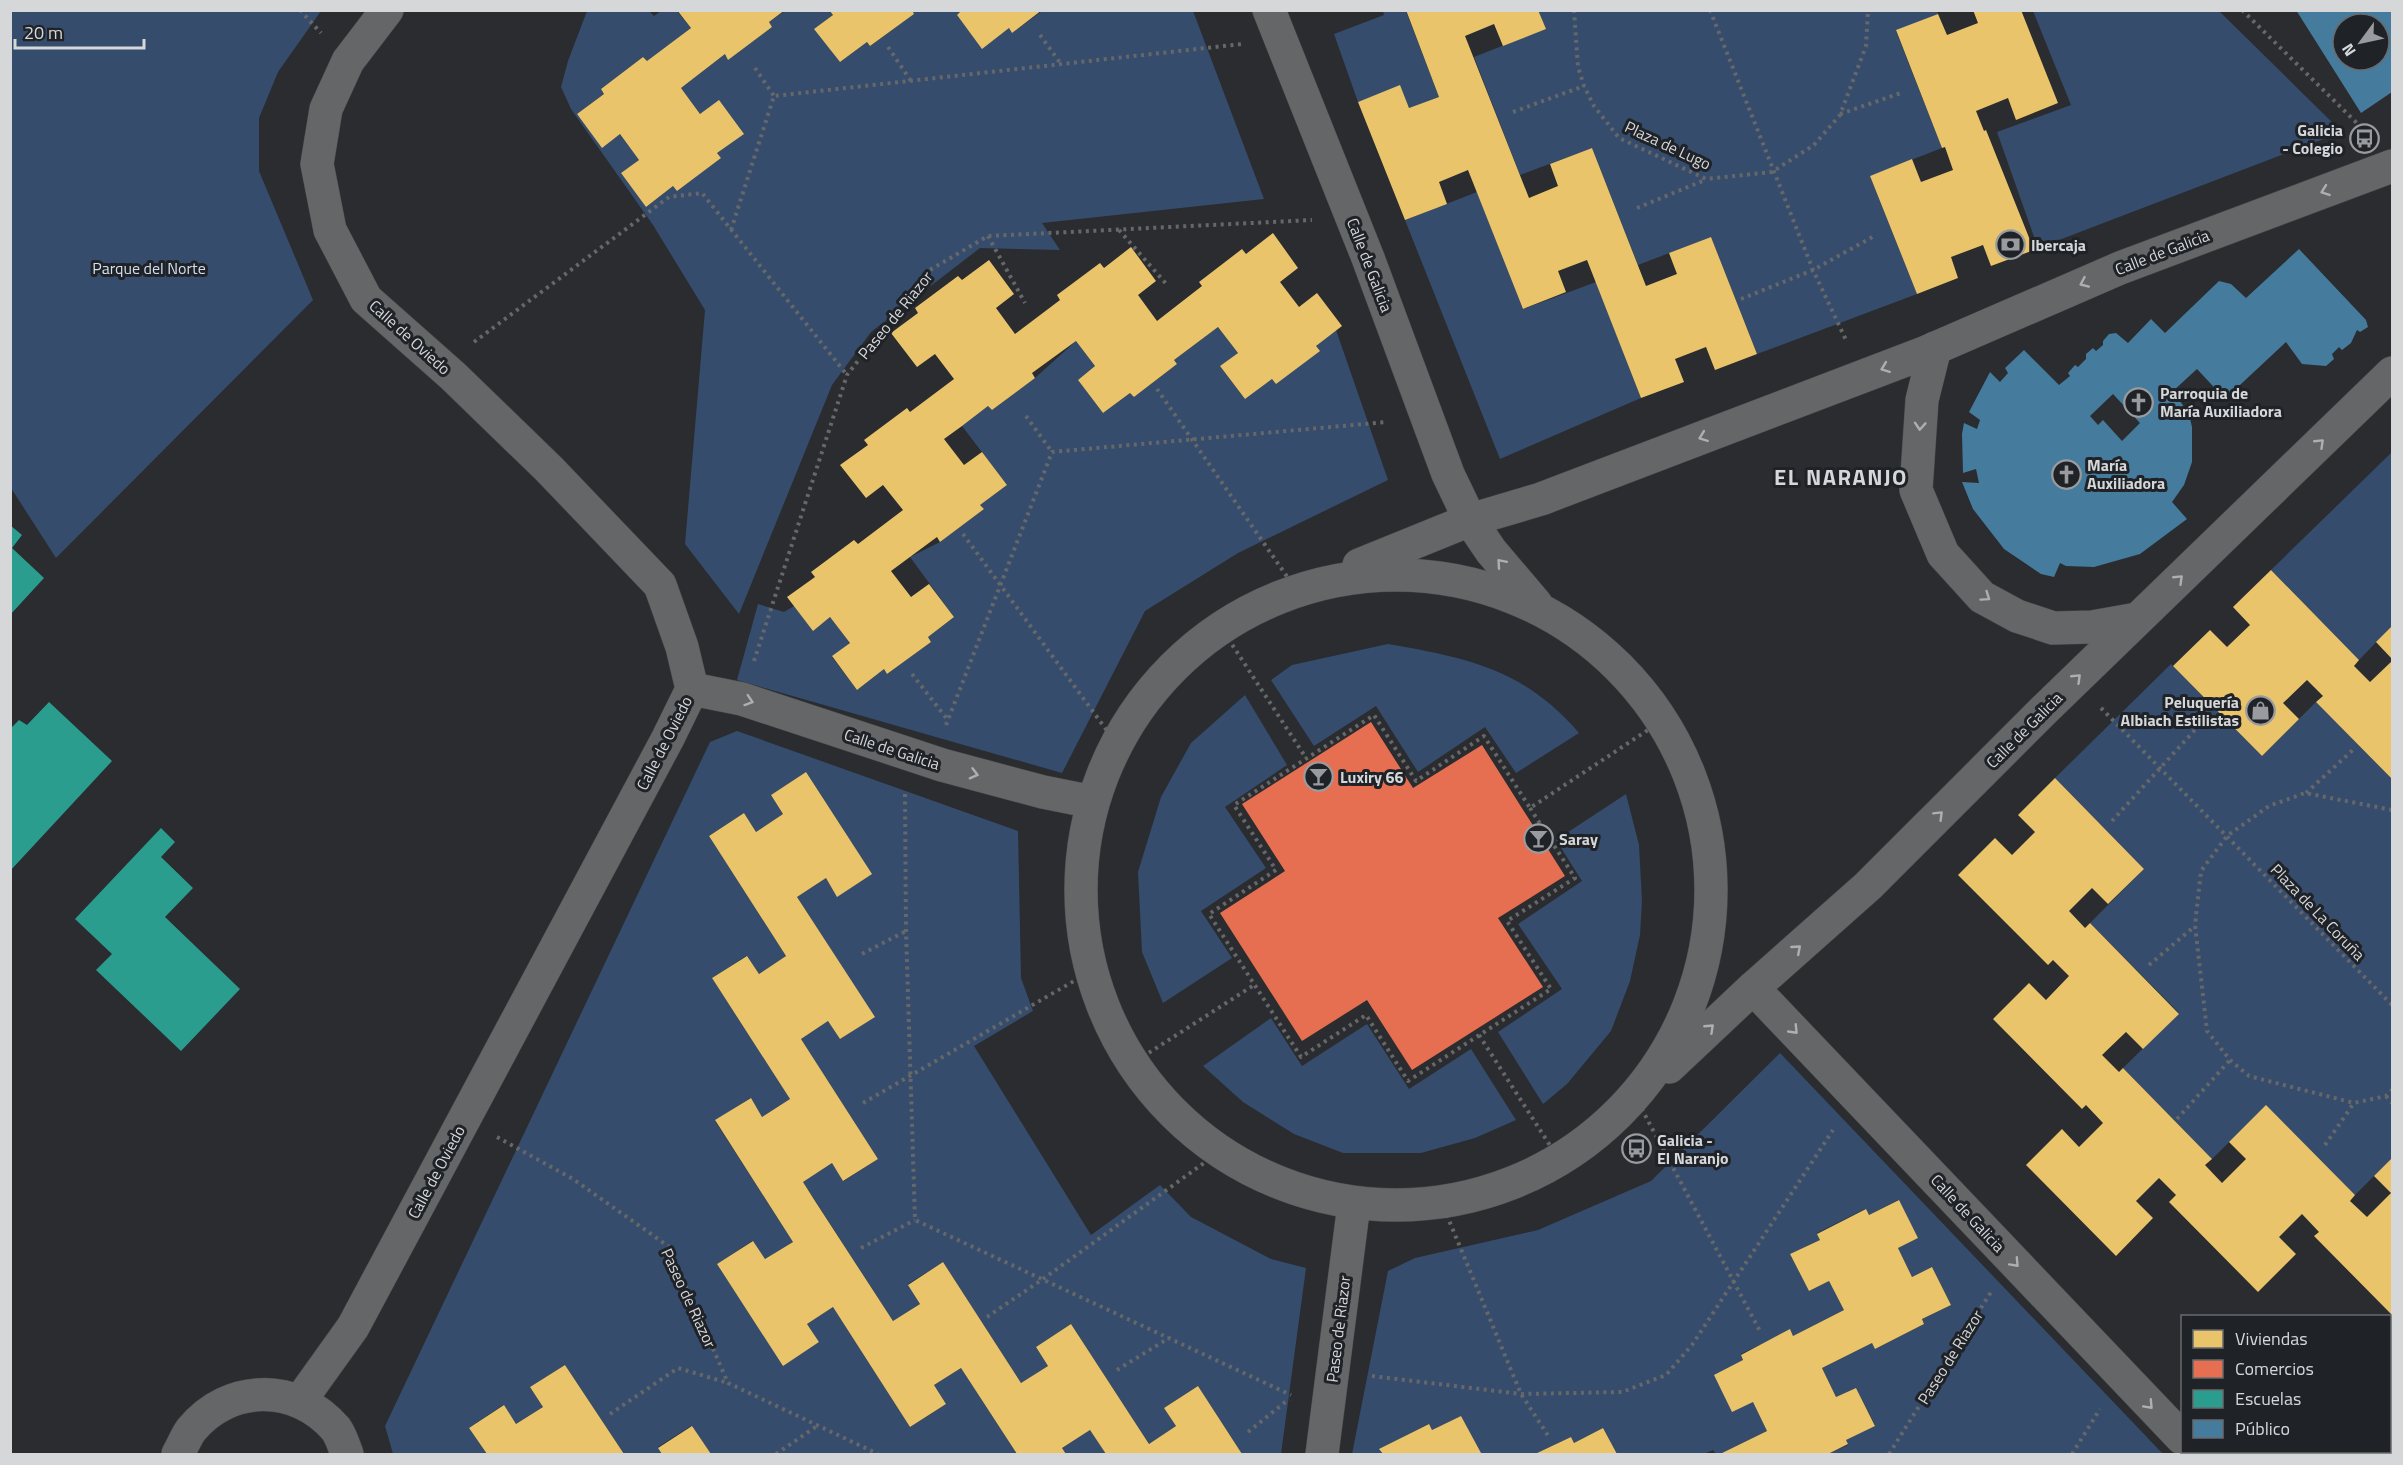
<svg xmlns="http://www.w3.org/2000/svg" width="2403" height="1465" font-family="'Titillium Web',sans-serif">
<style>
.green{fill:#354c6d}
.homes{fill:#e9c46a}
.shops{fill:#e76f51}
.schools{fill:#2a9d8f}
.public{fill:#457b9d;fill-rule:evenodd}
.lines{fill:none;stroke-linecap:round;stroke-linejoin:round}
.minor-casing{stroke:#454749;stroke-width:34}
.tertiary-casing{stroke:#454749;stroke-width:34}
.path{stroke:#666769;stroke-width:4;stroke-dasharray:3 4.5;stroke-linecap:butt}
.minor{stroke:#656668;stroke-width:33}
.tertiary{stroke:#656668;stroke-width:33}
.oneway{stroke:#aeafb1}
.labels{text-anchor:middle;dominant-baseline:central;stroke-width:6;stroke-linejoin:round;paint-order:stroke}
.poi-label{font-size:16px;font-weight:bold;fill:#d5d7d9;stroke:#1f2226;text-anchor:start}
.street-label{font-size:16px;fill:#d5d7d9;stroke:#1f2226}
.park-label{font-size:16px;fill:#d2deef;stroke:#1f2226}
.district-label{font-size:22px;font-weight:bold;letter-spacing:1.5px;fill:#d5d7d9;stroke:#1f2226}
</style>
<rect width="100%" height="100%" fill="#2a2c2f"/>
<g class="green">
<path d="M11 10 321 11 278 72 259 118V171L313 300 56 558 11 488Z"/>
<path d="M2218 10 2342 132 2038 248 1997 132 2071 105 2033 11Z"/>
<path d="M587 11H649L654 16 661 11H677L691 28 647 61 643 57 601 89 604 94 577 114 602 147 620 134 639 160 621 173 646 207 673 186 677 190 721 158 717 153 743 134 700 114 681 88 725 54 728 59 772 27 769 22 785 11H829L833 15 815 29 840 62 867 42 870 46 914 14 912 11H962L957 15 982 48 1009 28 1012 33 1042 11H1193L1264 199 1042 223 1060 250 980 248 871 332 832 385 739 614 685 544 705 310 653 225 571 109 561 87 568 61Z"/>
<path d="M1383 11H1406L1439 97 1409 108 1400 86 1358 102 1334 34 1384 15Z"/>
<path d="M1538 11H1937L1938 14 1896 31 1942 148 1870 176 1917 294 1757 354 1711 237 1638 265 1592 148 1520 175 1474 57 1545 29Z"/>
<path d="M1477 192 1523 309 1596 282 1641 398 1500 459 1405 220Z"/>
<path d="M1218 327 1238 353 1220 366 1245 399 1272 379 1276 383 1316 346 1336 330 1388 480 1238 553 1145 611 1062 773 737 680 758 604 784 612 794 606 813 630 830 617 850 643 832 657 857 690 884 669 887 674 931 642 928 637 954 617 910 557 940 542 984 509 980 505 1007 485 962 426 988 406 992 410 1035 378 1076 341 1095 366 1078 380 1103 413 1130 393 1134 397 1177 364 1174 360Z"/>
<path d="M2392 452V626L2359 660 2271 570Z"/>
<path d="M1388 644C1468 658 1524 669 1579 733L1516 773 1485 727 1418 772 1376 706 1314 746 1271 680 1292 665Z"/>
<path d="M2171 664 2262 756 2316 702 2392 779V1158L2355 1195 2266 1106 2212 1159 2123 1068 2179 1013 2090 923 2144 869 2055 778Z"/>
<path d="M1245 695 1287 765 1225 807 1266 868 1201 911 1232 958 1163 1003 1142 952 1138 872 1161 797 1191 743Z"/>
<path d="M737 731 1018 831 1021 978 1033 1011 974 1046 1091 1235 1160 1185 1191 1217 1271 1259 1306 1268 1281 1454H1242L1198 1386 1164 1408 1176 1426 1149 1444 1071 1324 1036 1347 1048 1366 1021 1383 943 1262 908 1284 920 1304 893 1321 803 1182 832 1163 844 1181 878 1159 801 1039 828 1021 840 1039 874 1017 797 897 826 878 837 896 806 772 771 795 783 814 756 832 744 813 709 836 786 956 759 974 746 956 712 978 790 1099 762 1117 750 1098 715 1121 793 1242 765 1259 752 1241 717 1264 783 1365 819 1342 807 1324 833 1307 910 1427 946 1404 934 1385 961 1368 1017 1454H711L691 1426 658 1447 662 1454H624L565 1365 530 1387 543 1407 516 1424 503 1405 469 1428 487 1454H393L385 1426 710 742Z"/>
<path d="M1626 794 1639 845 1642 901 1640 935 1630 981 1611 1031 1567 1084 1543 1104 1498 1032 1562 989 1518 924 1582 881 1556 840Z"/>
<path d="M1271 1018 1302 1066 1367 1024 1409 1089 1471 1049 1516 1120 1475 1138 1421 1153H1343L1294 1134 1243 1102 1203 1066Z"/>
<path d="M1780 1053 2163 1454H1828L1848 1445 1846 1440 1875 1425 1856 1388 1836 1397 1822 1368 1872 1343 1875 1349 1924 1324 1922 1319 1951 1305 1932 1267 1912 1277 1898 1248 1918 1238 1898 1200 1869 1215 1865 1209 1817 1233 1820 1240 1790 1254 1809 1291 1829 1281 1844 1310 1793 1336 1790 1330 1741 1354 1753 1402 1767 1431 1720 1454H1716L1713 1450 1704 1454H1617L1603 1428 1574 1443 1571 1437 1535 1454H1478L1480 1453 1461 1416 1432 1430 1428 1424 1380 1449 1382 1454H1352L1388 1271 1415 1258 1538 1230 1651 1181Z"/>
<path d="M1090 1430 1106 1454H1066L1062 1448Z"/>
</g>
<g class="homes">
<path d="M677 10H785L769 22 772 27 728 60 725 54 681 88 700 114 719 100 744 134 717 153 721 158 677 191 673 186 646 207 621 173 639 160 620 134 602 148 577 114 604 94 601 89 643 57 647 61 691 28Z"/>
<path d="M829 10H912L914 14 870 46 867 42 840 62 814 29 833 15Z"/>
<path d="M962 10H1042L1012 33 1009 28 982 49 957 15Z"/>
<path d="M1406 10H1538L1546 29 1503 46 1494 24 1465 36 1529 198 1558 186 1550 164 1592 148 1646 286 1677 274 1669 253 1711 237 1757 354 1715 370 1706 347 1675 359 1684 382 1641 398 1587 260 1558 271 1566 292 1523 309 1468 170 1439 182 1447 204 1405 220 1358 102 1400 85 1409 108 1439 97Z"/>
<path d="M1973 10H2021L2058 103 2016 120 2008 98 1976 111 1984 131 1986 130 2034 250 1991 266 1983 245 1951 257 1958 278 1917 294 1870 176 1912 159 1921 182 1953 170 1945 147 1942 148 1896 30 1938 14 1947 35 1978 23Z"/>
<path d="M1273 233 1298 268 1280 282 1299 307 1317 293 1342 326 1316 346 1320 351 1276 384 1272 379 1245 399 1220 366 1238 353 1218 327 1174 360 1177 364 1134 397 1130 393 1103 413 1078 380 1095 366 1076 341 1032 373 1035 378 992 410 988 406 962 426 944 439 964 465 982 452 1007 485 980 505 984 509 940 542 937 537 891 571 911 597 929 584 954 617 928 637 931 642 887 674 884 669 857 690 832 656 850 643 830 617 813 631 787 597 815 577 811 572 854 540 858 544 903 510 883 485 866 498 840 465 868 445 864 440 907 408 910 412 954 379 935 354 917 367 891 333 918 313 915 308 958 276 962 280 989 260 1014 294 996 308 1015 334 1060 300 1057 295 1100 263 1104 268 1131 247 1156 281 1138 295 1157 321 1202 286 1199 282 1242 249 1246 254Z"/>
<path d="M2271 570 2359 660 2354 666 2370 682 2392 661V779L2316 702 2323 696 2307 680 2283 703 2299 719 2262 756 2173 666 2210 630 2227 647 2250 625 2233 607Z"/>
<path d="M2392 626V659L2376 642Z"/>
<path d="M806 772 872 874 837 897 826 878 797 897 875 1017 840 1039 828 1021 801 1039 878 1159 843 1181 832 1163 803 1182 815 1201 893 1321 920 1304 908 1285 943 1262 1021 1383 1048 1366 1036 1347 1071 1324 1149 1444 1176 1426 1164 1408 1198 1386 1242 1454H1106L1090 1430 1062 1448 1066 1454H1017L961 1368 934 1385 946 1404 910 1427 833 1307 807 1324 819 1342 783 1366 717 1264 753 1241 765 1259 793 1242 715 1120 751 1098 762 1117 790 1099 712 978 747 956 759 974 786 956 709 836 744 813 756 832 783 814 771 795Z"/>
<path d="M2055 778 2144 869 2108 904 2092 888 2069 911 2085 928 2090 923 2179 1014 2143 1049 2126 1032 2102 1055 2119 1072 2123 1068 2212 1159 2205 1165 2222 1183 2246 1159 2229 1142 2266 1105 2355 1195 2350 1201 2367 1217 2391 1193 2374 1176 2392 1158V1315L2314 1236 2319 1232 2302 1214 2279 1237 2296 1254 2258 1292 2169 1202 2176 1195 2159 1178 2136 1201 2153 1218 2116 1256 2026 1165 2062 1129 2079 1147 2103 1123 2086 1105 2082 1109 1993 1019 2029 983 2046 1000 2069 976 2053 960 2048 965 1958 875 1995 838 2012 855 2035 832 2018 815Z"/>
<path d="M1899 1200 1918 1238 1898 1248 1912 1277 1932 1267 1951 1305 1922 1319 1924 1324 1875 1349 1872 1343 1822 1368 1836 1397 1856 1388 1875 1426 1846 1440 1848 1444 1828 1454H1720L1767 1431 1753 1402 1732 1412 1714 1375 1743 1360 1741 1355 1790 1329 1793 1336 1844 1310 1829 1281 1809 1291 1790 1254 1820 1240 1817 1234 1866 1209 1869 1215Z"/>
<path d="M565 1365 624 1454H487L469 1428 504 1405 516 1424 543 1407 530 1387Z"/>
<path d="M1461 1416 1481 1453 1478 1454H1383L1379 1449 1429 1424 1432 1430Z"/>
<path d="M692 1426 711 1454H662L658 1448Z"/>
<path d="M1603 1428 1617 1454H1535L1571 1437 1574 1443Z"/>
</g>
<path class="shops" d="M1371 722 1413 788 1482 745 1565 876 1498 918 1543 987 1412 1070 1367 1000 1302 1041 1220 913 1285 871 1242 804Z"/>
<g class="schools">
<path d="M10 525 22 535 12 548 44 578 10 615Z"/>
<path d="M49 702 112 761 10 871V729L19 720 27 725Z"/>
<path d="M161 828 175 842 161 857 193 888 165 917 240 989 181 1051 96 970 112 954 75 919Z"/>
</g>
<g class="public">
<path d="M2296 10H2392V92L2361 113ZM2343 24H2379V60H2343Z"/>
<path d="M2299 249 2366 320 2368 327 2360 332 2357 330 2351 343 2342 350 2339 347 2332 354 2334 359 2326 366 2302 364 2286 342 2225 399 2197 369 2173 391 2189 414 2192 427V462L2184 485 2172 502 2187 519 2140 554 2094 567 2066 566 2060 563 2054 577 2041 574 2004 549 1973 509 1962 482 1979 483 1976 469 1963 473 1962 434 1964 423 1977 429 1980 420 1969 412 1990 372 2000 382 2008 373 2005 368 2024 350 2059 385 2070 376 2068 373 2075 365 2078 367 2086 359V354L2093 348 2096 351 2103 345V341L2109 334 2116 333 2128 343 2151 319 2165 333 2219 281 2231 284 2246 298ZM2113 394 2140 423 2122 441 2103 420 2098 425 2090 416Z"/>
</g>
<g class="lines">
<defs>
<g id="minor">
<path d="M1269 10 1368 258 1448 474 1470 520 1491 551 1536 604"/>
<path d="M1935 348 1922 400 1916 490 1943 554 1982 597 2017 616 2053 628 2092 627 2137 619"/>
<path d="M1359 565 1470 520 1541 499 1924 353 2120 268 2392 166"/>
<circle cx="1396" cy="890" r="315"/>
<path d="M692 689 742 699 942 765 1043 792 1093 802"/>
<path d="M1753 988 2182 1438"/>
<path d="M1669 1067 1753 988 1868 886 2044 710 2392 373"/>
<path d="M2201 1452 2206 1454"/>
<path d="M1322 1454 1354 1204"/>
</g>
<g id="tertiary">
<path d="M300 1401 353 1327 668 738 692 689 682 647 660 585 549 469 453 376 366 299 330 230 317 164 326 109 348 61 387 10"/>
<path d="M178 1454C182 1447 186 1437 191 1430 229 1383 297 1383 336 1429 341 1436 344 1446 347 1454"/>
</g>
</defs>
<use href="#minor" class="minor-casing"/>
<use href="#tertiary" class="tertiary-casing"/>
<g class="path">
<path d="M300 10 321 33"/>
<path d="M1574 10 1578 67 1584 86 1594 106 1619 138 1706 179 1772 172 1814 145 1840 115 1866 46 1868 10"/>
<path d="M1710 10 1813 270 1846 340"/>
<path d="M2242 10 2368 134"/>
<path d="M1040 35 1061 64"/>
<path d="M888 47 911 81"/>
<path d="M755 68 774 96"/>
<path d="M1513 112 1584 86"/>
<path d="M1840 114 1901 93"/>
<path d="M1637 208 1705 180"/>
<path d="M731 230 774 96 1242 44"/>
<path d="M1119 230 1168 286"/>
<path d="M988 236 1025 303"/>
<path d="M1741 299 1813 270 1876 235"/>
<path d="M474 342 669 197 702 193 847 375"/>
<path d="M1157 389 1297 591"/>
<path d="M1026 416 1052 452"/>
<path d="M963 534 1116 743"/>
<path d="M1220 626 1306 758"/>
<path d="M754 661 847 375 928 271 988 236 1312 220"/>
<path d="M912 674 947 719"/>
<path d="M2101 708 2392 1005"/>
<path d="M946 725 1052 452 1387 422"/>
<path d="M2306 793 2355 748"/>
<path d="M905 794 906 931 915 1220 1291 1395"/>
<path d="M1530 808 1575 878 1507 921 1551 989 1408 1081 1366 1015 1301 1057 1209 914 1276 870 1234 805 1374 715 1416 781 1484 736 1530 808 1660 722"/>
<path d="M2392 810 2305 793 2269 806 2227 836 2201 871 2195 925 2207 1031 2230 1060 2249 1076 2354 1103 2386 1096 2392 1090"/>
<path d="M2112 821 2213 710"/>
<path d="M862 954 906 931"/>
<path d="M2149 965 2195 926"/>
<path d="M1479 1035 1560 1161"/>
<path d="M1130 1065 1254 985"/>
<path d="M2386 1096 2392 1103"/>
<path d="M1638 1102 1761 1333"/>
<path d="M863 1103 1093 970"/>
<path d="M2177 1119 2230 1060"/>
<path d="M497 1137 573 1179 668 1246 728 1383 878 1454"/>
<path d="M2325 1145 2354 1103"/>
<path d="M1441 1201 1521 1394 1549 1437"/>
<path d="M861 1248 915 1220"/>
<path d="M987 1317 1043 1279 1222 1150"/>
<path d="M2390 1359 2392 1356"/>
<path d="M1117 1370 1169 1338"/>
<path d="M1372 1376 1521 1394 1622 1392 1666 1375 1692 1345 1833 1130"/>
<path d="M610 1414 678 1368 728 1383"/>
<path d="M1248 1432 1289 1399"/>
<path d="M776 1454 817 1426"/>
<path d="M1889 1454 1991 1292"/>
<path d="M2072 1454 2100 1409"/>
<path d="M2288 1454 2291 1452"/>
</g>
<use href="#minor" class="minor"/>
<use href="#tertiary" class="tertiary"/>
</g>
<defs><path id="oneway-chevron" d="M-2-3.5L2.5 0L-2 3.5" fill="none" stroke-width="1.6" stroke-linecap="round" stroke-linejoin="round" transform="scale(1.5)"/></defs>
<g class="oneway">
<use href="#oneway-chevron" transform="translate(2325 191) rotate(160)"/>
<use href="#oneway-chevron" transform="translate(2084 283) rotate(156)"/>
<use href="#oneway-chevron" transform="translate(1885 368) rotate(159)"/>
<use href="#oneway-chevron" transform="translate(1920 426) rotate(94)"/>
<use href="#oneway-chevron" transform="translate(1703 437) rotate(159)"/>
<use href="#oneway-chevron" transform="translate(2320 443) rotate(-44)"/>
<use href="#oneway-chevron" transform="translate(1501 563) rotate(-131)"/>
<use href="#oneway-chevron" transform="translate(2179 579) rotate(-44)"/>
<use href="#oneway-chevron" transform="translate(1986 597) rotate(35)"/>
<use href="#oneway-chevron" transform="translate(2077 678) rotate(-44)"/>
<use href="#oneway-chevron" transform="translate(749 701) rotate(18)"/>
<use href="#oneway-chevron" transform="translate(974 774) rotate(15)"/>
<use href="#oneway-chevron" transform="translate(1939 815) rotate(-45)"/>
<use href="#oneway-chevron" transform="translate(1797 949) rotate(-41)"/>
<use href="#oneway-chevron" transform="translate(1710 1028) rotate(-43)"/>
<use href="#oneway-chevron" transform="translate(1794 1030) rotate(46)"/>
<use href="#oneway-chevron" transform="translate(2015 1263) rotate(47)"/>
<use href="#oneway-chevron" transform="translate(2149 1405) rotate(47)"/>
</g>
<defs>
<symbol id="bus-ring" viewBox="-11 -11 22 22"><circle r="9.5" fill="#1f2226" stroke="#999b9e" stroke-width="1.5"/><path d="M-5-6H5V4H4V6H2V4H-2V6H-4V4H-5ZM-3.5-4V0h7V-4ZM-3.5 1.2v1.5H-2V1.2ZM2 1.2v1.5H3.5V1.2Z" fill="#999b9e"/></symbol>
<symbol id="bank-ring" viewBox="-11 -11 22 22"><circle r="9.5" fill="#1f2226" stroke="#999b9e" stroke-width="1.5"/><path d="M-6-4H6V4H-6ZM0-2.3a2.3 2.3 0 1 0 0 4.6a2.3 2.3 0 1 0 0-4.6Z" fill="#999b9e"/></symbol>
<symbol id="church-ring" viewBox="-11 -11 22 22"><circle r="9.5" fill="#1f2226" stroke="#999b9e" stroke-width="1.5"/><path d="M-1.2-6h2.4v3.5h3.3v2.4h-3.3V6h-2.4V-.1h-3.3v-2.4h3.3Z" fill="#999b9e"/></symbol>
<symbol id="shop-ring" viewBox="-11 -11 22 22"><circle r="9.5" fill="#1f2226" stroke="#999b9e" stroke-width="1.5"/><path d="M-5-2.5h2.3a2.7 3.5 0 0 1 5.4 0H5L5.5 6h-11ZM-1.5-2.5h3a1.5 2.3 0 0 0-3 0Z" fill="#999b9e"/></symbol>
<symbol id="bar-ring" viewBox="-11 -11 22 22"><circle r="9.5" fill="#1f2226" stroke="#999b9e" stroke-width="1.5"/><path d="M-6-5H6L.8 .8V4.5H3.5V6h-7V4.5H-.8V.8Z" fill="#999b9e"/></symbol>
</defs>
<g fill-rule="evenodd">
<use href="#bus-ring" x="2348" y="122" width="33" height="33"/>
<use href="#bank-ring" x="1994" y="228" width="33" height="33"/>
<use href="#church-ring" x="2122" y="386" width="33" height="33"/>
<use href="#church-ring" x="2050" y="458" width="33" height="33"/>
<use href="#shop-ring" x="2244" y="694" width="33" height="33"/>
<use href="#bar-ring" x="1302" y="760" width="33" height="33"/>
<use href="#bar-ring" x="1522" y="822" width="33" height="33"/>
<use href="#bus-ring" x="1620" y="1132" width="33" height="33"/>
</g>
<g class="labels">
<g class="poi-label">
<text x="2343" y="130" text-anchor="end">Galicia<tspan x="2343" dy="18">- Colegio</tspan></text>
<text x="2031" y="245">Ibercaja</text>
<text x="2160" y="393">Parroquia de<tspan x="2160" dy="18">María Auxiliadora</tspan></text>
<text x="2087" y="465">María<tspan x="2087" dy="18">Auxiliadora</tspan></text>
<text x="2239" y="702" text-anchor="end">Peluquería<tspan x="2239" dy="18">Albiach Estilistas</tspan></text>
<text x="1340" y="777">Luxiry 66</text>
<text x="1559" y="839">Saray</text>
<text x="1657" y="1140">Galicia -<tspan x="1657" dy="18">El Naranjo</tspan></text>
</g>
<g class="street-label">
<text transform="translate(1668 145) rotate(25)">Plaza de Lugo</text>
<text transform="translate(2162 252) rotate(-21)">Calle de Galicia</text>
<text transform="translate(1370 265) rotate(69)">Calle de Galicia</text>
<text transform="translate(895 315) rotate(-51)">Paseo de Riazor</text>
<text transform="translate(410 337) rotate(42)">Calle de Oviedo</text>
<text transform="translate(2024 730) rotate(-45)">Calle de Galicia</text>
<text transform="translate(664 743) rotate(-63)">Calle de Oviedo</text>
<text transform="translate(892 749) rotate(18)">Calle de Galicia</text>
<text transform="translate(2318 912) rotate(46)">Plaza de La Coruña</text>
<text transform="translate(436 1172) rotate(-62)">Calle de Oviedo</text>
<text transform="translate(1968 1213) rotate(47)">Calle de Galicia</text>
<text transform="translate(689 1298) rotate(65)">Paseo de Riazor</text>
<text transform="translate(1338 1329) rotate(-83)">Paseo de Riazor</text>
<text transform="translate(1950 1357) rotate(-58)">Paseo de Riazor</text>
</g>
<g class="park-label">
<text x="149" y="268">Parque del Norte</text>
</g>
<g class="district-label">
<text x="1841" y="477">EL NARANJO</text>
</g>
</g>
<rect width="2403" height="1465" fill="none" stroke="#d5d7d9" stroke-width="24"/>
<rect x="2181" y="1315" width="210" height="138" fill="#1f2226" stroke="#686a6e" stroke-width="1.5"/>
<rect x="2193" y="1330" width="30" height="18" fill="#e9c46a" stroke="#686a6e" stroke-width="1.5"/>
<text x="2235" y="1345" font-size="18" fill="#d5d7d9">Viviendas</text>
<rect x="2193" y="1360" width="30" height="18" fill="#e76f51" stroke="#686a6e" stroke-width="1.5"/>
<text x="2235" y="1375" font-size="18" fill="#d5d7d9">Comercios</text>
<rect x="2193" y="1390" width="30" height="18" fill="#2a9d8f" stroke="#686a6e" stroke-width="1.5"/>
<text x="2235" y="1405" font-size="18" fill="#d5d7d9">Escuelas</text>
<rect x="2193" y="1420" width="30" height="18" fill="#457b9d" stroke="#686a6e" stroke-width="1.5"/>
<text x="2235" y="1435" font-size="18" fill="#d5d7d9">Público</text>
<g transform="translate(2361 42) rotate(237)"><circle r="28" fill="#1f2226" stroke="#686a6e" stroke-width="1.5"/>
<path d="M0-4.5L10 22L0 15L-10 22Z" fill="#999b9e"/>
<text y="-9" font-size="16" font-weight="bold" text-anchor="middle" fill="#d5d7d9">N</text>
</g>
<path d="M15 39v9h129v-9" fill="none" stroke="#d5d7d9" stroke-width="3"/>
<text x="24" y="39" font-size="18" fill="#d5d7d9" stroke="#1f2226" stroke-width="4.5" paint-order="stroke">20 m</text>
</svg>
